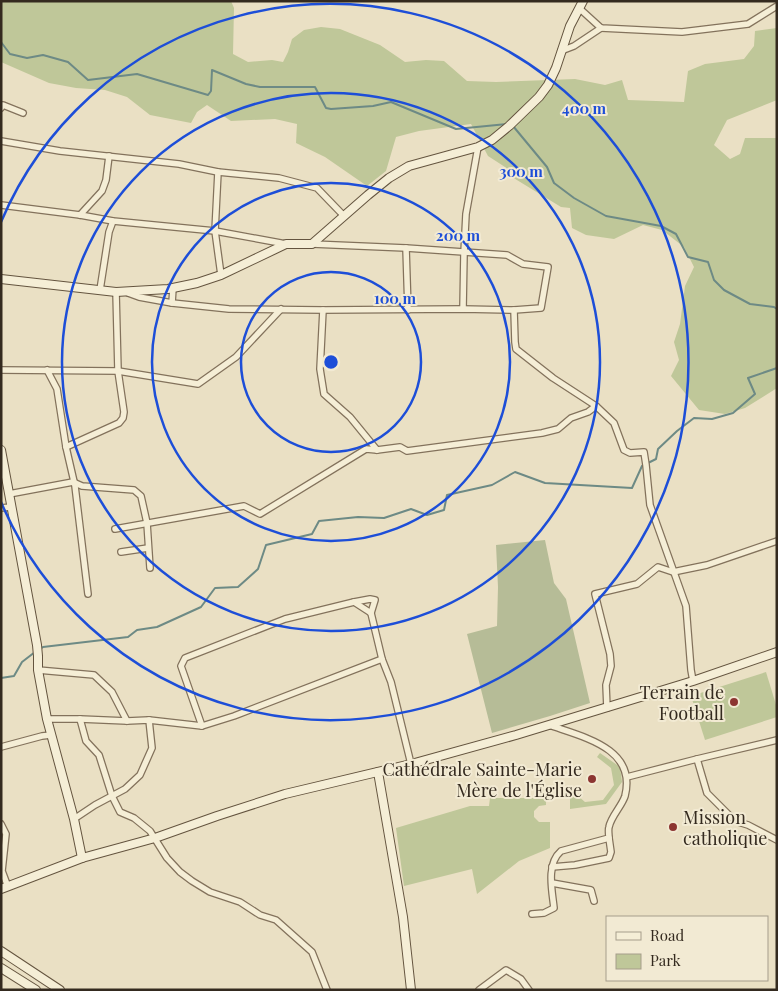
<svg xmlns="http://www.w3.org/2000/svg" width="778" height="991" font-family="'Playfair Display',serif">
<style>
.green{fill:#bfc799}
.cemetery{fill:#b6bc97}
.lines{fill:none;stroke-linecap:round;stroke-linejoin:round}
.stream{stroke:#6d8a85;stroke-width:2}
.street-casing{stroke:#83725c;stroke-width:8}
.secondary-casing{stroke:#64543f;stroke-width:10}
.street{stroke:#f5eed6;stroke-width:5.5}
.secondary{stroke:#f5eed6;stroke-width:8}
.ring{fill:none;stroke:#1d4ed8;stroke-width:2.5}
.poi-dot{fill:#8c3531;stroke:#f2ead3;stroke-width:2}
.labels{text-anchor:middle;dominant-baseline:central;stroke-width:4;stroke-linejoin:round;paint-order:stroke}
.poi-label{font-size:18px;fill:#342a1f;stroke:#f2ead3;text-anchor:end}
.centre{fill:#1d4ed8;stroke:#f2ead3;stroke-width:2.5}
.ring-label{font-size:15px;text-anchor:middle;font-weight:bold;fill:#1d4ed8;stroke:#f2ead3;stroke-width:4;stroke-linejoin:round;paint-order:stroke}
</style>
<rect width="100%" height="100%" fill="#eae0c4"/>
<g class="green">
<path d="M1 1H231L234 8 233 54 248 62 272 60 283 62 288 52 292 39 304 30 321 27 340 29 380 45 405 62 426 60 444 61 467 81 496 82 575 79 605 85 622 80 628 100 684 102 688 71 705 64 744 59 754 46 755 31 777 28V100L727 120 714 145 730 159 740 154 745 138H777V388L745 408 725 414 699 410 671 376 679 360 674 342 680 324 685 286 694 267 684 247 662 230 643 225 614 239 586 235 572 228 570 208 561 207 512 177 505 167 488 156 471 124 419 131 396 137 386 171 367 186 325 157 296 143 297 124 275 119 231 121 207 105 197 112 191 123 150 115 127 97 105 90 76 88 49 83 1 62Z"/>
<path d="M766 672 777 708V717L705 740 691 696Z"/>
<path d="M600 753 620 767 622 782 606 804 570 809V786L571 790 585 802 603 800 614 785 611 768 597 757Z"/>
<path d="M490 798H546V805L539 806 534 811V817L539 822H550V848L519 861 477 894 472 869 404 886 396 828 470 806H489Z"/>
</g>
<path class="cemetery" d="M545 540 554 583 566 599 590 703 550 716 492 733 467 634 497 626 498 587 496 545Z"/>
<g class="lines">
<g class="stream">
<path d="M1 42 10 54 27 58 43 55 68 62 88 80 137 74 208 95 211 91 212 70 246 84 260 87H315L326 108 331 109 373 106 391 102 456 129 507 124"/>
<path d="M513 126 547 167 554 183 574 198 606 216 661 226 676 234 688 257 708 262 714 280 724 290 750 304 774 307 777 309"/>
<path d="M39 650 43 647 128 637 137 630 157 627 201 607 215 588 238 587 258 569 266 545 312 534 319 521 358 517 384 518 411 509 427 515 444 510 447 495 492 485 515 472 545 483 632 488 642 466 656 459 658 449 677 431 694 418 712 419 733 413 755 394 748 378 777 368"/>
<path d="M1 678 14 676 22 662 35 652"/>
</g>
<defs>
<g id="street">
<path d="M579 8 601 28 682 32 748 24 777 6"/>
<path d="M561 51 574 46 601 28"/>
<path d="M1 108 3 105 23 113"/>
<path d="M1 141 60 151 179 164 218 172 279 178 317 188 344 216"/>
<path d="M218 172 215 231 221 275"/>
<path d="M1 205 80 215 113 221 215 231 286 244"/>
<path d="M80 215 102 191 106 180 109 156"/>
<path d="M406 248 408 310"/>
<path d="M100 290 109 232 113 221"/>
<path d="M128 293 139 297 172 303 229 309 323 310 463 309 514 310 541 308 548 267 523 264 507 255 406 248 312 244"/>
<path d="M172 303 173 288"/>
<path d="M463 309 464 253 466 214 478 147"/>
<path d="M323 310 320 369 324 394 350 417 377 450"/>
<path d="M514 310 515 342 516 349 553 378 596 406 614 423 624 450 630 453 644 452 646 465 650 505 686 606 691 670 693 681"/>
<path d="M1 370 118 371 198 384 236 357 281 309"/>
<path d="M47 370 57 389 66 447 75 486 88 594"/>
<path d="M66 447 119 423 123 418 124 412 118 371 116 292"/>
<path d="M9 494 73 482 82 486 134 490 141 496 147 523 150 568"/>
<path d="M1 508 11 507"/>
<path d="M115 529 244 506 260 514 366 449 377 450 400 447 407 451 542 433 558 429 571 418 588 412 596 406"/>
<path d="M121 552 148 548"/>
<path d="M354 602 370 599 375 600 371 613"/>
<path d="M38 670 94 675 112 692 127 721"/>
<path d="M607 708 606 685 611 666 610 654 595 594 637 584 658 567 673 572 707 565 777 541"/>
<path d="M47 719H80L127 721 149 720 202 726 234 716 382 659 391 682 411 764"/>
<path d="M80 719 86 741 99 755 112 796 120 812 134 818 150 831 167 858 180 872 192 881 210 892 240 902 260 915 276 920 312 952 327 990"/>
<path d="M202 726 181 666 185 658 285 619 354 602 371 613 382 659"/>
<path d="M1 747 42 736 51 735"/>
<path d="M697 759 707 793 735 821 748 825 777 840"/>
<path d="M627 777 697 759 777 740"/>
<path d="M74 819 95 805 125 789 140 775 152 748 149 720"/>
<path d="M1 824 6 834 2 871 8 887"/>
<path d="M552 867 575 865 609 858 611 852 609 838"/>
<path d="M552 883 591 890 594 901"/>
<path d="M532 914 544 913 554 908C552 890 546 864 561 851L609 838C609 835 608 830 609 827 611 816 622 806 625 796 637 748 583 737 549 725"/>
<path d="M479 990 506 970 521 979 529 990"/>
</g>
<g id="secondary">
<path d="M1 279 116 292 168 289 197 283 221 275 286 244H312L368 195 389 178 409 166 478 147 492 140 509 126 539 97 548 85 556 68 570 26 583 1"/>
<path d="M1 450 37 645 38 656V670L47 719 74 819 82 858"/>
<path d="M378 772 403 917 411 990"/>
<path d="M1 889 82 858 155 838 217 816 285 794 411 764 516 735 693 681 777 652"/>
<path d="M1 951 60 990"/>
<path d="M1 968 36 990"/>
</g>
</defs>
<use href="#street" class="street-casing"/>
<use href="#secondary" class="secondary-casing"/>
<use href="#street" class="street"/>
<use href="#secondary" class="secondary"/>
</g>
<g class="ring">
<circle cx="331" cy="362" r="90"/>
<circle cx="331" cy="362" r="179"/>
<circle cx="331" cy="362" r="269"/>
<path d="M1 222A358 358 0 1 1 1 502"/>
</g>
<g class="poi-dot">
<circle cx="734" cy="702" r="5"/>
<circle cx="592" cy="779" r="5"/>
<circle cx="673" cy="827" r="5"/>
</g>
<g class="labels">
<g class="poi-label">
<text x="724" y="692">Terrain de<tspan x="724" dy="21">Football</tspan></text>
<text x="582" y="769">Cathédrale Sainte-Marie<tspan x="582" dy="21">Mère de l'Église</tspan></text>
<text x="683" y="817" text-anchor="start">Mission<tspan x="683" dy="21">catholique</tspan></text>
</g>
</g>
<circle cx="331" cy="362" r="8" class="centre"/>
<g class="ring-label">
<text x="584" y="114">400 m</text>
<text x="521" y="177">300 m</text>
<text x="458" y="241">200 m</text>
<text x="395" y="304">100 m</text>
</g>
<rect width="778" height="991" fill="none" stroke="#342a1f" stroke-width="5"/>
<rect x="606" y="916" width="162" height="65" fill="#f2ead3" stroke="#a69d8b"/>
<rect x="616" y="932" width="25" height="8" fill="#f5eed6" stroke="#a69d8b"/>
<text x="650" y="941" font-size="15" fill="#342a1f">Road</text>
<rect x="616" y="954" width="25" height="15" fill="#bfc799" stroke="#a69d8b"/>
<text x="650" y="966" font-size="15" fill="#342a1f">Park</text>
</svg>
